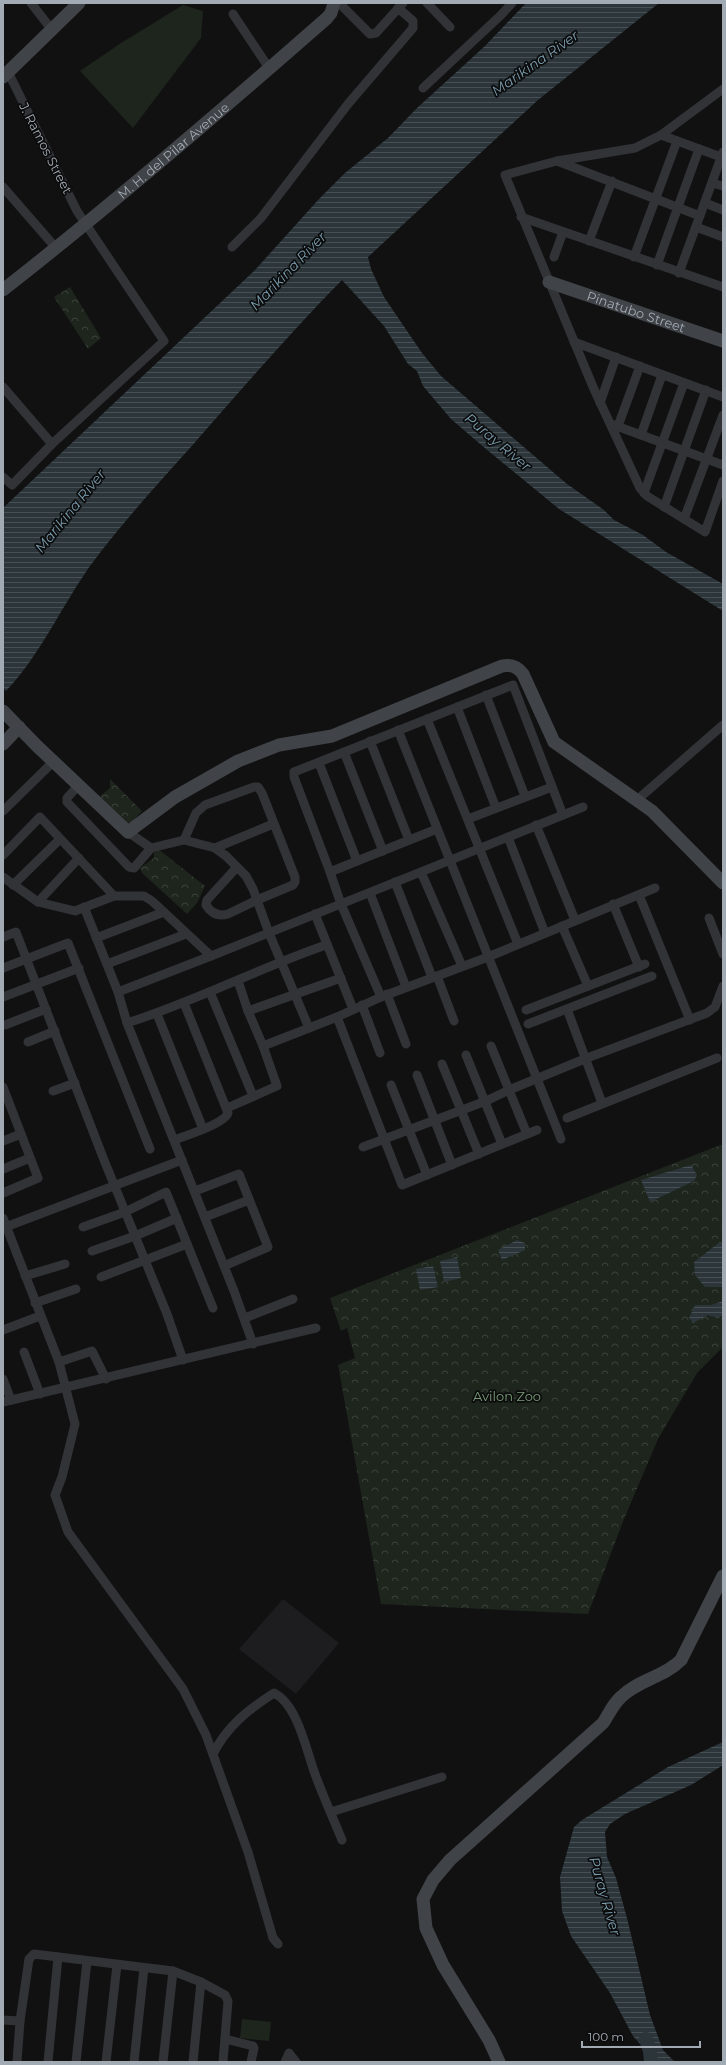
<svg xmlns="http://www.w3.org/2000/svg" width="726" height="2065" font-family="Montserrat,sans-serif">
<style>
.built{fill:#1d1d1f}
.grass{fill:#1d251d}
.forest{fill:url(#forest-crowns)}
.water{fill:url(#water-rules)}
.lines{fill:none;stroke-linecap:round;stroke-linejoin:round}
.river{stroke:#2b353a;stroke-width:14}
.street{stroke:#323337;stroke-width:9}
.secondary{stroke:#404347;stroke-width:13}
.labels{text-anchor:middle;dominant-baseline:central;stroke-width:3.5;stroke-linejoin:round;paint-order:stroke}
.street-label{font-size:13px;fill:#a2aab3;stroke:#0c0c0d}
.park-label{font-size:13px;fill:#7c9d7a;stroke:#0c0c0d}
.water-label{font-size:14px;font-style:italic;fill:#7a9cad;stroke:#0c0c0d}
</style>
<defs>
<pattern id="forest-crowns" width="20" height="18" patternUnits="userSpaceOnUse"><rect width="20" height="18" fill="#1d251d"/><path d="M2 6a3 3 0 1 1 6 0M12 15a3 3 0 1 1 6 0" fill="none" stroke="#3b423b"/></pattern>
<pattern id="water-rules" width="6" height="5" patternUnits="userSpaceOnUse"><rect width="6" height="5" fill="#2b353a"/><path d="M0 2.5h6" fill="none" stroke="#475054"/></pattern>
</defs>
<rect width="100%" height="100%" fill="#111112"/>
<path class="built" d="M283 1599 339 1643 296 1694 239 1649Z"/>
<g class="grass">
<path d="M183 5 203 11 201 38 133 128 80 71 121 43Z"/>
<path d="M242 2019 271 2022 269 2041 240 2038Z"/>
</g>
<g class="forest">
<path d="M70 287 101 338 88 349 54 297Z"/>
<path d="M110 779 142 811 132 822 124 824 98 798 110 788Z"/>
<path d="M158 849 205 886 197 903 187 914 142 873 140 868 154 858V852Z"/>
<path d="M723 1144V1347L697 1373 658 1439 624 1519 588 1614 381 1604 338 1365 355 1358 347 1328 341 1331 330 1298Z"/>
</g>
<g class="water">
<path d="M526 3H659L538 100 368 257 371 269 384 297 422 353 441 376 567 484 604 510 614 520 643 535 666 552 723 584V611L559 509 486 449 451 419 423 386 417 371 408 364 384 326 342 280C289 334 240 391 190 448 156 486 121 524 90 566 61 607 41 654 6 691L3 688V508L255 270 319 199 345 173 388 138 417 108 485 46Z"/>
<path d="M691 1165 697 1175 694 1181 650 1202 641 1180Z"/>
<path d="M517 1240 525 1243V1250L502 1260 498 1250Z"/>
<path d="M720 1242 723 1244V1287H705L695 1275 694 1262Z"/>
<path d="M457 1257 461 1278 444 1282 440 1261Z"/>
<path d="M433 1266 438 1287 420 1290 416 1269Z"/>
<path d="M723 1301V1315L718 1318 708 1315 693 1323 689 1318 695 1305H711Z"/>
<path d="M723 1742V1765L720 1767 691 1785 625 1814 610 1824 605 1832 607 1857 616 1878 628 1922 650 2015 663 2050 675 2062H656L633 2036 610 1993 571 1936 562 1911 560 1877 574 1827 582 1820 668 1767Z"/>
</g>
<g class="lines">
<path class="river" d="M646 2039 650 2051 651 2062"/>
<g class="street">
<path d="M31 3 52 30"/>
<path d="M339 3 370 34 376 33 403 3"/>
<path d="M427 3 450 27"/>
<path d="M233 14 269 68"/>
<path d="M423 88 501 15 512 3"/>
<path d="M723 89 661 135 635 148 557 161 505 175 593 387 640 488 647 496 705 532 723 481"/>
<path d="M661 135 721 157"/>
<path d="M557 161 700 216"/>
<path d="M712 183 723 186"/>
<path d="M3 187 56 248"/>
<path d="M705 203 723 210"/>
<path d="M521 217 723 287"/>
<path d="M696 227 723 237"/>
<path d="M589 241 612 181"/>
<path d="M232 247 261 218 348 104 413 28V21L398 8"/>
<path d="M554 257 563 232"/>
<path d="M634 257 677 141"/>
<path d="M657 265 699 149"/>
<path d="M679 273 723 152"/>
<path d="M574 342 723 397"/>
<path d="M3 387 52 444"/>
<path d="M600 403 616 357"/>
<path d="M611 424 723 465"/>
<path d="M618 426 640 366"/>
<path d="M641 435 662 375"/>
<path d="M3 477 12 485 52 444 164 341 77 211 8 72"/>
<path d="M644 493 684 383"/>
<path d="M664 507 706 390"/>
<path d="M684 519 723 415"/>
<path d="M486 695 525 796"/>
<path d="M457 707 496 808"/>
<path d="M427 719 518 944"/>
<path d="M398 730 561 1139"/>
<path d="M370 741 409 840"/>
<path d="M344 752 383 851"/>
<path d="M319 763 357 861 330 872 294 777V772L513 685 563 815"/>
<path d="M78 786 67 798V802L129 867 134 868 151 848"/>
<path d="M637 800 723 725"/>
<path d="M3 811 53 762"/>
<path d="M468 819 552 787"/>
<path d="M536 825 575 920"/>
<path d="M128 832 151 848 184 840 215 848 226 856 246 876 253 889 269 933 309 1028"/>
<path d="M508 837 545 933"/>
<path d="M184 840 196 813 205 805 254 787H258L262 793 295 877V882L293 885 257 900 228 914C218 917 211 913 206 905L207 900 237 867"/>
<path d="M215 848 273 824"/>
<path d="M3 855 40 817 114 896 75 911 38 902 3 877"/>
<path d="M357 861 437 829"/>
<path d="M330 872 341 904 381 997"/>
<path d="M421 872 462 966"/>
<path d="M395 882 432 977"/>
<path d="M13 885 60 839"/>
<path d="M370 893 406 987"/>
<path d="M639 895 690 1020"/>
<path d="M114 896H144L152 901 211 956 583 807"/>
<path d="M38 902 79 858"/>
<path d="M613 904 639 967"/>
<path d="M84 907 118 992 211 956"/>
<path d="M315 914 353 1009"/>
<path d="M709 918 723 954"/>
<path d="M562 926 588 986"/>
<path d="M3 937 16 932 104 1160 167 1314 183 1360"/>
<path d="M96 938 164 912"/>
<path d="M107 964 186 934"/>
<path d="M3 968 68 943 150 1149"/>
<path d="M437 976 454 1021"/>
<path d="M238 981 248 1011 263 1046 337 1017 381 997 488 957 655 888"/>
<path d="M118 992 127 1023 234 1291 253 1344"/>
<path d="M210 992 253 1096"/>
<path d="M387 994 406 1044"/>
<path d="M3 997 79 968"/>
<path d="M362 1005 380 1053"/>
<path d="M567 1009 602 1103"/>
<path d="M526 1010 645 964"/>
<path d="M248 1011 341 978"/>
<path d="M157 1014 203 1129"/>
<path d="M337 1017 402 1185 537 1130"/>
<path d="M127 1023C196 1001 259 968 326 945"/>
<path d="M528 1024 652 976"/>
<path d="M5 1025 46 1009"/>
<path d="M28 1042 55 1031"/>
<path d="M491 1046 527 1134"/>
<path d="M466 1055 502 1144"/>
<path d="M442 1064 479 1154"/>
<path d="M417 1075 452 1165"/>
<path d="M391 1085 427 1175"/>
<path d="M3 1087 38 1178 3 1193"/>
<path d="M53 1091 75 1083"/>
<path d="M227 1108 277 1086 263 1046"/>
<path d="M567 1118 717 1058"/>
<path d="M174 1140C185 1136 224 1124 228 1113L184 1003"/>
<path d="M3 1141 21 1134"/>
<path d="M363 1147 486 1101 509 1090 587 1058 707 1013 715 1007 723 986"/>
<path d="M3 1169 30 1158"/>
<path d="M195 1191 239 1174 268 1247 224 1266"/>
<path d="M205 1217 249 1200"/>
<path d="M3 1218 59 1362 75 1424 62 1477 55 1495 68 1532 183 1689 206 1735 248 1852 273 1938 278 1944"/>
<path d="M83 1227 125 1212 166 1192 213 1308"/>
<path d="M3 1228 182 1160"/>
<path d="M92 1251 135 1236 177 1218"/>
<path d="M25 1276 65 1264"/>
<path d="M101 1277 187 1244"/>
<path d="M35 1303 76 1289"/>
<path d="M245 1318 293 1299"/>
<path d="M3 1330 40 1316"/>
<path d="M24 1352 40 1394"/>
<path d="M59 1362 92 1351 106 1379"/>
<path d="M3 1379 11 1400"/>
<path d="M3 1402 316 1328"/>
<path d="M213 1754C227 1726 248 1710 274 1693 298 1705 306 1750 315 1774 323 1796 333 1818 342 1840"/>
<path d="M331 1812 442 1777"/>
<path d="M3 2020 20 2021"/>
<path d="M225 2039 253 2046 254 2048 251 2062"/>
<path d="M17 2062 20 2021 29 1959 34 1954 173 1971 201 1982 225 1995 228 2001 223 2062"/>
<path d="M48 2062 58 1957"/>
<path d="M76 2062 87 1961"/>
<path d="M106 2062 117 1965"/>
<path d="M134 2062 144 1968"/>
<path d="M163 2062 173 1971"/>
<path d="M193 2062 201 1982"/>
<path d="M285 2062 289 2053 296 2062"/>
</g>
<g class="secondary">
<path d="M3 77 79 3"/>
<path id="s1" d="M549 282 723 341"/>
<path id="s2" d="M3 290C114 203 221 111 327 18L331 13 334 3"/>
<path d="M3 711 37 746 128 832 175 797 238 761 279 745 332 736 502 666C512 664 518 667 523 674L554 742 652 811 723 883"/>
<path d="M3 744 19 727"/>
<path d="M499 2062 489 2040 443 1965 426 1928 423 1899 433 1880 450 1860 603 1723C609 1714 613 1704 621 1697 638 1680 664 1677 681 1660L723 1576"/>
</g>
</g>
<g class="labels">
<g class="street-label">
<text transform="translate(46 148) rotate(63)">J. Ramos Street</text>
<text stroke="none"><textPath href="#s2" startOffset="220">M. H. del Pilar Avenue</textPath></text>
<text stroke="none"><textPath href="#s1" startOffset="92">Pinatubo Street</textPath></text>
</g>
<g class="park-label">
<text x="507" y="1396">Avilon Zoo</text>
</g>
<g class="water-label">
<text transform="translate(535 63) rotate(-35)">Marikina River</text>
<text transform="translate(288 271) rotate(-46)">Marikina River</text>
<text transform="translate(498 442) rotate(40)">Puray River</text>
<text transform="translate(70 511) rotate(-51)">Marikina River</text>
<text transform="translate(605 1896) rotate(74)">Puray River</text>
</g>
</g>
<rect width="726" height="2065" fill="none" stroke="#a2aab3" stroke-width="8"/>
<path d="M582 2041v6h118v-6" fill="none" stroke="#a2aab3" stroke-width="2"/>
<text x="588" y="2041" font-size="12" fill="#a2aab3" stroke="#0c0c0d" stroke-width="3" paint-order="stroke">100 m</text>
</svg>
